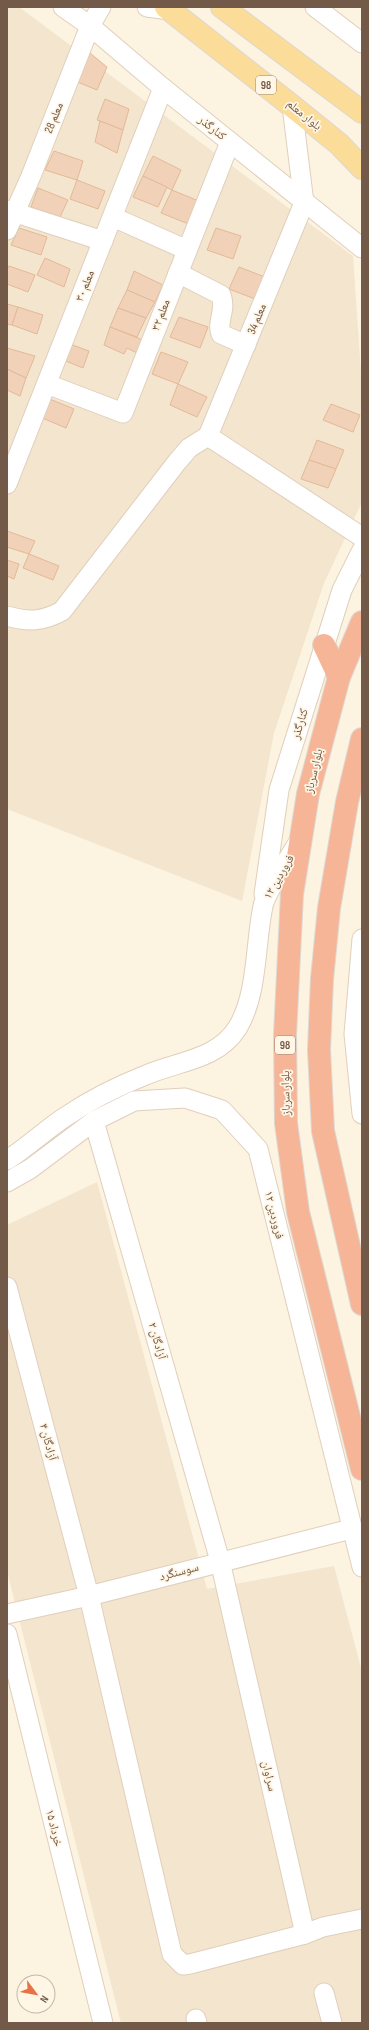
<svg xmlns="http://www.w3.org/2000/svg" width="369" height="2030" font-family="'Sofia Sans Condensed','Noto Naskh Arabic',sans-serif">
<style>
.residential{fill:#f3e5ce}
.building{fill:#f1d2b8;stroke:#e3b998}
.lines{fill:none;stroke-linecap:round;stroke-linejoin:round}
.minor-casing{stroke:#e0cfbc;stroke-width:21}
.major-casing{stroke:#ddd7d3;stroke-width:24}
.highway-casing{stroke:#ddd7d3;stroke-width:24}
.minor{stroke:#fff;stroke-width:19}
.major{stroke:#fbdc98;stroke-width:22}
.highway{stroke:#f6b596;stroke-width:22}
.labels{text-anchor:middle;dominant-baseline:central;stroke-width:3.5;stroke-linejoin:round;paint-order:stroke}
.shield{fill:#fff6e6;stroke:#9c8877;stroke-width:1}
.shield-label{font-size:11px;font-weight:bold;fill:#725948}
.street-label{font-size:12px;fill:#725948;stroke:#fff6e6}
</style>
<rect width="100%" height="100%" fill="#fcf3e0"/>
<g class="residential">
<path d="M7 7H19L353 256 362 388V502L324 583 274 733 242 901 7 809Z"/>
<path d="M97 1182 207 1589 334 1566 362 1672V2023H121L7 1571V1225Z"/>
</g>
<g class="building">
<path d="M79 44 107 67 97 90 63 76Z"/>
<path d="M105 99 129 109 123 130 97 120Z"/>
<path d="M100 121 123 130 117 153 95 142Z"/>
<path d="M54 151 83 161 77 180 45 170Z"/>
<path d="M153 156 181 170 172 190 143 176Z"/>
<path d="M143 176 167 187 158 207 133 197Z"/>
<path d="M77 180 105 191 98 209 70 199Z"/>
<path d="M38 188 68 200 60 217 31 207Z"/>
<path d="M172 190 201 202 191 225 161 213Z"/>
<path d="M19 228 47 237 41 255 11 245Z"/>
<path d="M216 228 241 236 233 259 207 250Z"/>
<path d="M45 258 70 269 64 287 37 275Z"/>
<path d="M9 266 35 275 28 292 7 284V269Z"/>
<path d="M239 267 265 277 255 299 229 289Z"/>
<path d="M134 271 163 285 155 302 127 290Z"/>
<path d="M127 290 155 302 146 318 118 308Z"/>
<path d="M7 304 18 307 12 325 7 324Z"/>
<path d="M18 307 43 315 37 334 12 325Z"/>
<path d="M118 308 146 318 137 337 110 327Z"/>
<path d="M179 317 208 327 200 348 170 337Z"/>
<path d="M110 327 143 340 137 353 127 348 124 354 104 345Z"/>
<path d="M67 343 89 351 83 368 61 359Z"/>
<path d="M7 348 35 356 26 378 7 369Z"/>
<path d="M161 352 188 362 178 384 152 374Z"/>
<path d="M7 369 26 378 20 396 7 390Z"/>
<path d="M178 384 207 397 197 417 170 405Z"/>
<path d="M40 395 74 409 66 428 33 414Z"/>
<path d="M331 404 360 415 353 432 323 420Z"/>
<path d="M317 440 344 450 336 469 309 460Z"/>
<path d="M309 460 336 469 328 488 301 479Z"/>
<path d="M7 531 35 541 29 554 7 547Z"/>
<path d="M29 554 59 566 53 580 23 568Z"/>
<path d="M7 560 19 564 14 579 7 576Z"/>
</g>
<g class="lines">
<defs>
<g id="minor">
<path d="M63 7 90 26 163 88 362 248"/>
<path d="M147 7 170 10"/>
<path d="M315 7 362 43"/>
<path d="M7 210 103 241"/>
<path d="M113 217 187 250"/>
<path d="M7 230 31 176 90 26 101 7"/>
<path d="M178 273 221 295C227 311 216 321 221 334L246 345"/>
<path d="M47 384 123 413 230 142"/>
<path d="M208 436 304 203 292 106"/>
<path d="M208 436 362 537"/>
<path d="M7 484 163 88"/>
<path d="M7 616C28 622 42 622 62 611L177 462 189 448 208 436"/>
<path d="M264 894 279 790 342 590 362 550"/>
<path d="M362 939 354 1034 362 1114"/>
<path d="M94 1121 220 1561 305 1934 323 1927 362 1919"/>
<path d="M7 1160C28 1147 45 1130 65 1117 90 1100 118 1086 146 1075 178 1061 218 1060 238 1027 258 993 255 944 263 906 265 894 290 856 298 843"/>
<path d="M7 1182 30 1169 94 1121 134 1101 185 1098 222 1110 258 1149 362 1567"/>
<path d="M7 1287 89 1596 172 1954 183 1965 190 1964 305 1934"/>
<path d="M7 1614 89 1596 351 1529"/>
<path d="M7 1634 103 2023"/>
<path d="M324 1993 332 2023"/>
<path d="M196 2019 197 2023"/>
</g>
<g id="major">
<path d="M166 7 292 106 339 144 362 168"/>
<path d="M222 7 362 112"/>
</g>
<g id="highway">
<path d="M362 622 339 677 308 794 292 894 285 1035 286 1123 298 1212 362 1469"/>
<path d="M324 645 339 677"/>
<path d="M362 739 347 802 329 908 322 979 319 1050 323 1131 362 1304"/>
</g>
</defs>
<use href="#minor" class="minor-casing"/>
<use href="#major" class="major-casing"/>
<use href="#highway" class="highway-casing"/>
<use href="#minor" class="minor"/>
<use href="#major" class="major"/>
<use href="#highway" class="highway"/>
</g>
<g class="labels">
<g class="shield">
<rect x="256" y="76" width="20" height="18" rx="3"/>
<rect x="275" y="1036" width="20" height="18" rx="3"/>
</g>
<g class="shield-label">
<text x="266" y="85">98</text>
<text x="285" y="1045">98</text>
</g>
<g class="street-label">
<text transform="translate(304 115) rotate(39)">بلوار معلم</text>
<text transform="translate(54 118) rotate(-68)">معلم 28</text>
<text transform="translate(212 128) rotate(39)">کنارگذر</text>
<text transform="translate(85 286) rotate(-68)">معلم ۳۰</text>
<text transform="translate(161 315) rotate(-69)">معلم ۳۲</text>
<text transform="translate(257 319) rotate(-68)">معلم 34</text>
<text transform="translate(300 724) rotate(-73)">کنارگذر</text>
<text transform="translate(314 771) rotate(-77)">بلوار سرباز</text>
<text transform="translate(279 877) rotate(-60)">۱۲ فروردین</text>
<text transform="translate(286 1093) rotate(-91)">بلوار سرباز</text>
<text transform="translate(274 1215) rotate(76)">۱۲ فروردین</text>
<text transform="translate(157 1341) rotate(74)">آزادگان ۲</text>
<text transform="translate(48 1442) rotate(75)">آزادگان ۴</text>
<text transform="translate(179 1572) rotate(-15)">سوسنگرد</text>
<text transform="translate(269 1776) rotate(77)">سراوان</text>
<text transform="translate(54 1828) rotate(76)">۱۵ خرداد</text>
</g>
</g>
<rect width="369" height="2030" fill="none" stroke="#725948" stroke-width="16"/>
<g transform="translate(36 1994) rotate(122)"><circle r="19" fill="#fff6e6" stroke="#c7b7a7"/>
<path d="M0-3L7 15L0 10L-7 15Z" fill="#e67245"/>
<text y="-6" font-size="11" font-weight="bold" text-anchor="middle" fill="#725948">N</text>
</g>
</svg>
